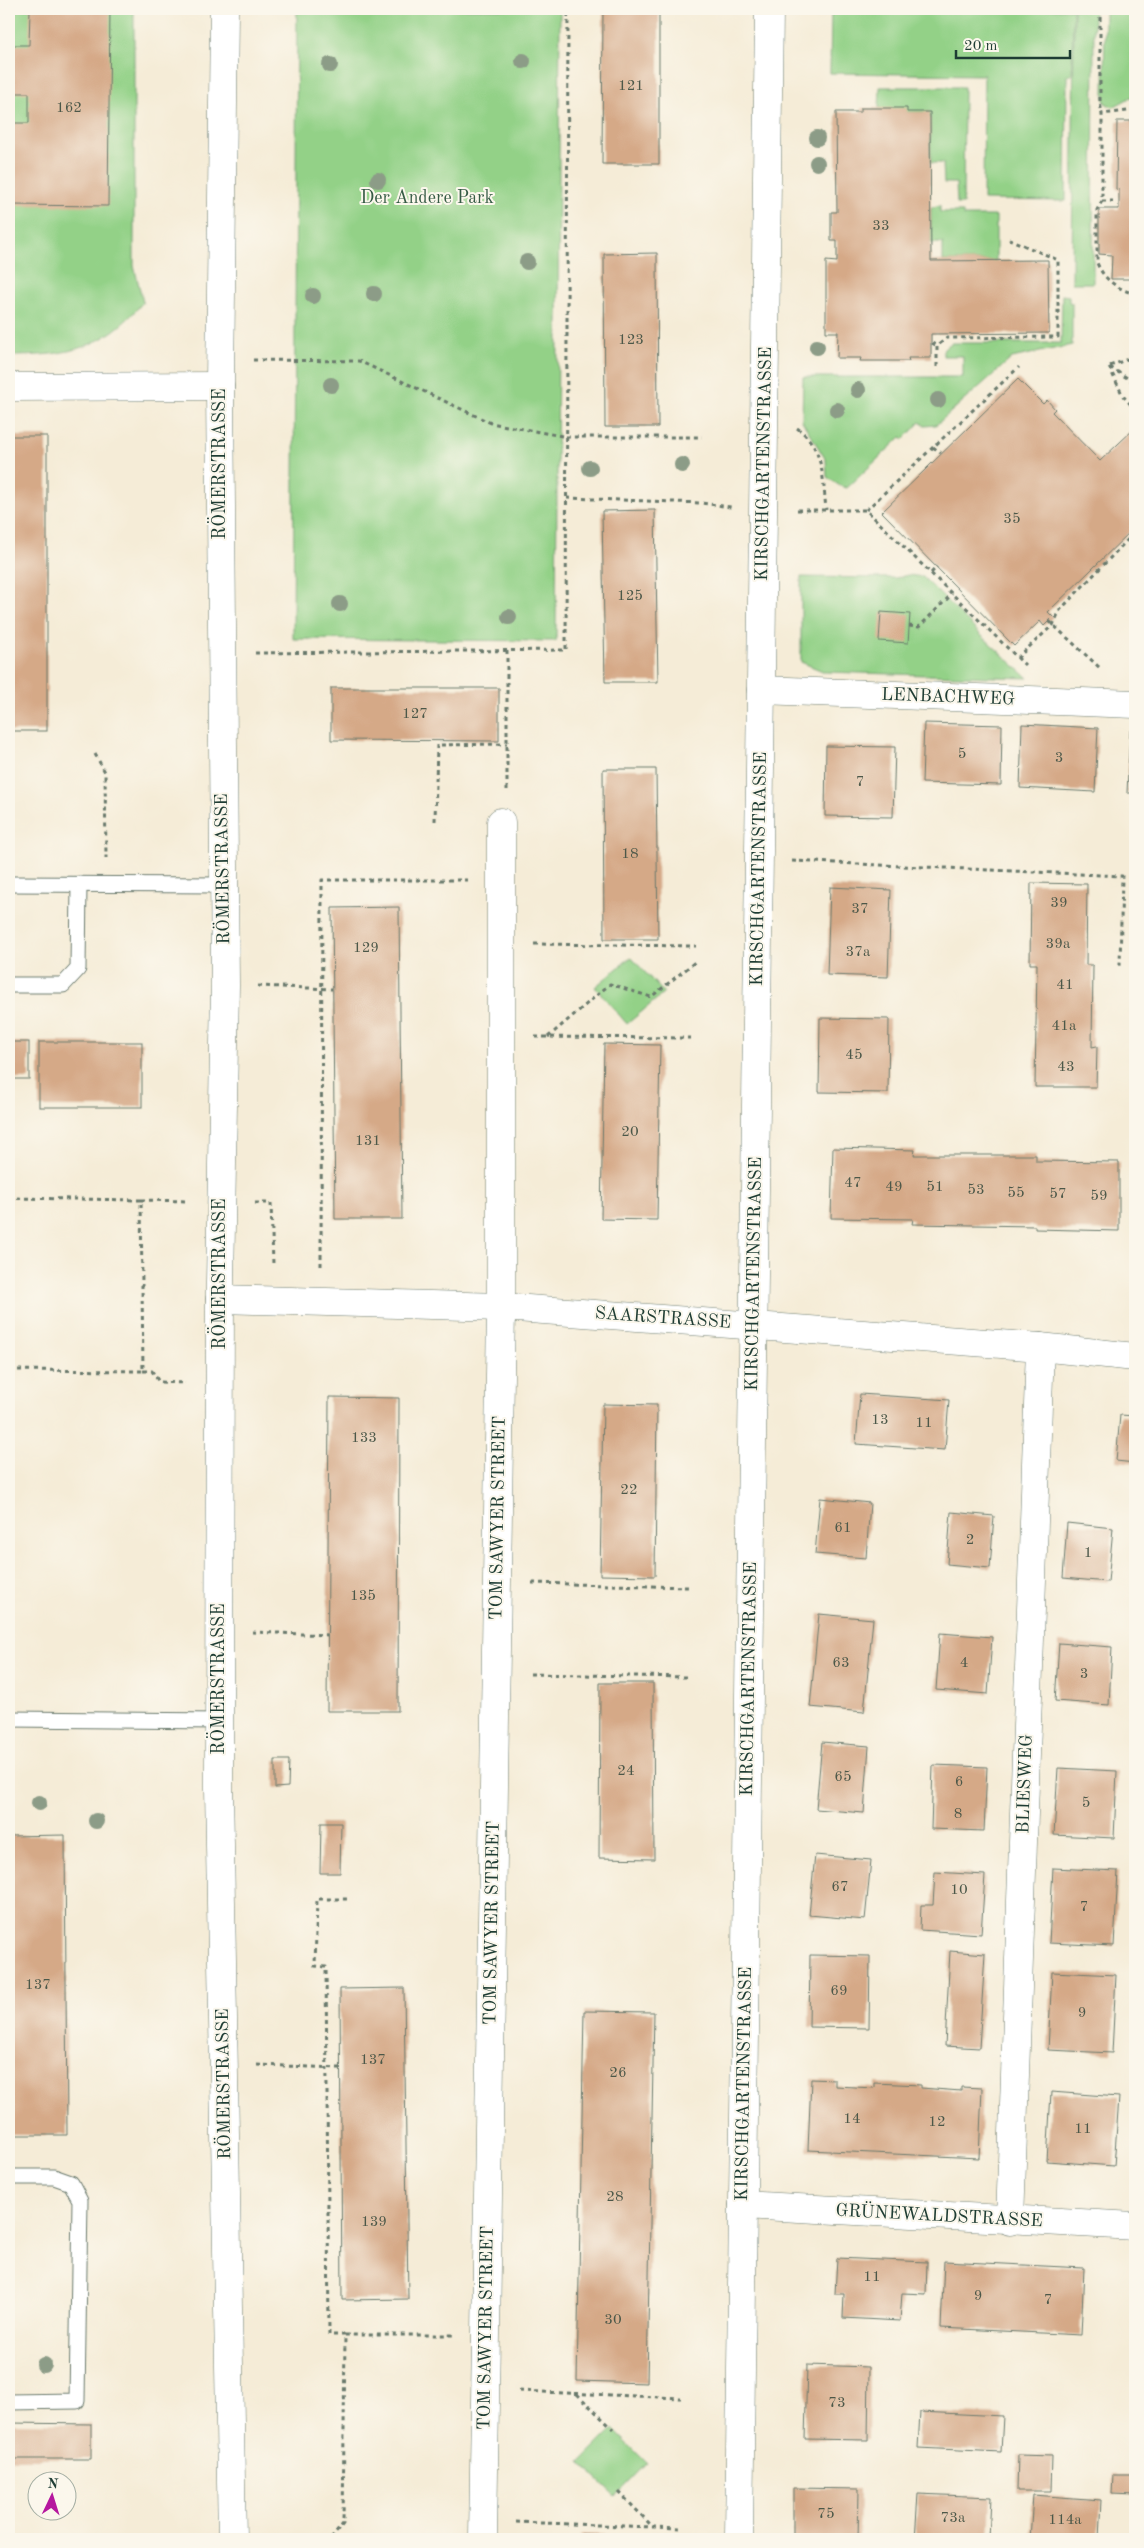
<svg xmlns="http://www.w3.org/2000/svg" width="1144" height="2548" font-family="'Old Standard TT',serif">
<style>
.green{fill:#93d187;stroke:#59875e}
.building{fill:#d5a987}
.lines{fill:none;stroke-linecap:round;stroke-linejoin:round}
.service-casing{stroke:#6a7a6d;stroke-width:17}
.minor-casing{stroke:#6a7a6d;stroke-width:29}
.primary-casing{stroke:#6a7a6d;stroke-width:29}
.path{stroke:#6a7a6d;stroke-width:3;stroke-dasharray:4 4;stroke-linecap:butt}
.service{stroke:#fff;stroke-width:15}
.minor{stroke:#fff;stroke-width:28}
.primary{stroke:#fff;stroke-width:28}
.tree{fill:#8c9c87}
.labels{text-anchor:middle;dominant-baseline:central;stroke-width:4;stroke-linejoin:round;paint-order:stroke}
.number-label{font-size:15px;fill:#4c5849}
.park-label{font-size:18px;fill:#365b45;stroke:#fbf7ec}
.street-label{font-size:18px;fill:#1f3d34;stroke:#fbf7ec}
</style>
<rect width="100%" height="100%" fill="#fbf7ec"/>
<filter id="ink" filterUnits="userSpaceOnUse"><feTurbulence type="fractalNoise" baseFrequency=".02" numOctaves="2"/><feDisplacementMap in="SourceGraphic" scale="10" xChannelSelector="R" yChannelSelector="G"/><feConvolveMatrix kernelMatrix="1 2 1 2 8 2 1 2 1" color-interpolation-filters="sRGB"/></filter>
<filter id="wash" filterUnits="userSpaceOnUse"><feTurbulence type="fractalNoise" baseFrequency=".0096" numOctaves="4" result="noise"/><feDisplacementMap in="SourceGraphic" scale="20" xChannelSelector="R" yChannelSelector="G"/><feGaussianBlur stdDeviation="1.12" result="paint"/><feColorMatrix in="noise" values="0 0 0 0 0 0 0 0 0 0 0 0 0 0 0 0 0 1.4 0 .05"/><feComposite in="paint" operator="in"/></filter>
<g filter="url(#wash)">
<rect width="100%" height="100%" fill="#f5ecd7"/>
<g class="green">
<path d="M9 9H134V266L143 302C105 349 67 356 9 356Z"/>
<path d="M297 9H560L556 641 293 639Z"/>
<path d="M831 9H1073L1072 75H1067L1066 201 983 200 984 75 830 73Z"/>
<path d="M1074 9H1094L1093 283H1072Z"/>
<path d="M1105 9H1135V95L1113 107 1105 103 1104 100Z"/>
<path d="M880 87H964L963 204H957L956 183H944L943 163H931L930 112H907L879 108Z"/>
<path d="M940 205V212H963V216H996V261H943V243H931V208Z"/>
<path d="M1062 295 1069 296V302L1072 303V345L1012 358 936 425 925 426 920 422 904 439 901 437 847 488 840 486 827 477 826 460 802 421 803 377H963V356H943V350L951 343H1061Z"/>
<path d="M908 575 923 577 982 636 1028 678 825 672 801 662V577L896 578Z"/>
<path d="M631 957 664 993 627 1024 595 987Z"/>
<path d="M613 2429 647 2463 615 2496 580 2462Z"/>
</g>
<g id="blocks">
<g class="building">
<path d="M30 9H110L108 206 9 205V123H29V93H9V45H29Z"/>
<path d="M603 9H659V164H602Z"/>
<path d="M861 108H907V112H930L931 261 1048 260 1049 333 931 334V358H908L909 361H860L861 358H837L838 332H826V261L837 262V241H831V212H837L836 112H861Z"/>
<path d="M1117 121H1135V279H1111L1112 255 1099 254V209H1119V190L1116 189Z"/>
<path d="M657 253 658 427H605L604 254Z"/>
<path d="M1018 379 1043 404 1047 400 1055 409 1052 412 1100 461 1135 428V527L1048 612 1053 617 1044 626 1040 621 1014 646 882 512Z"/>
<rect x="9" y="436" width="38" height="295"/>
<path d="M655 510 658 682H605L602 511Z"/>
<path d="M881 612 910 614 908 643 879 641Z"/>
<path d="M331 688H499V741L331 740Z"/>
<path d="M924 723 1002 725 1001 785 922 783Z"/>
<path d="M1022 724 1098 728 1095 792 1020 788Z"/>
<path d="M1130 731 1135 732V793H1127Z"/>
<path d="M826 746 895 747 893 817 825 816Z"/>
<path d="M603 769H656L658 939H604Z"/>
<path d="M1031 883 1087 884 1086 965H1093L1092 1047 1097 1046 1096 1087H1035L1037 964H1030Z"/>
<path d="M830 887 891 890 888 977 827 975Z"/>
<path d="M399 907 402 1219H335L332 908Z"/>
<path d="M820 1018 889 1019 888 1093 819 1092Z"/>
<rect x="9" y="1042" width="20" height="37"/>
<rect x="39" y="1042" width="103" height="65"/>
<path d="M604 1044 660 1045 657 1220 601 1219Z"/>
<path d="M833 1148 915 1150 914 1155H1036V1161L1119 1162V1231L1035 1229V1226L912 1224 913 1219 831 1218Z"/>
<path d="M860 1394 949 1400 945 1450 856 1444Z"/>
<path d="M329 1397 399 1398 398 1711H327Z"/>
<path d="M603 1404 657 1405 655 1576 600 1575Z"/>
<path d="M1120 1415 1135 1416V1463L1116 1461Z"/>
<path d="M820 1498 870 1503 866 1558 815 1554Z"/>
<path d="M951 1512 994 1516 990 1568 947 1564Z"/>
<path d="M1067 1523 1113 1528 1108 1582 1063 1578Z"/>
<path d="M819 1614 873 1619 864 1712 810 1707Z"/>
<path d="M940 1633 992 1637 988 1694 936 1690Z"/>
<path d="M1059 1643 1112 1647 1109 1705 1055 1701Z"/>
<path d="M600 1683H653L654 1859 599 1858Z"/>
<path d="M822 1742 869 1746 864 1813 816 1809Z"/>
<path d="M275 1760H289L288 1787 275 1788Z"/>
<path d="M933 1765 987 1767 984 1831 931 1829Z"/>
<path d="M1058 1768 1117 1771 1114 1838 1054 1835Z"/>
<path d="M321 1823H341L340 1873H320Z"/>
<path d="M65 1835 67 2135H9V1836Z"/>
<path d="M815 1855 871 1860 865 1920 809 1915Z"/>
<path d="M1053 1868 1118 1871 1114 1946 1049 1943Z"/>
<path d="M935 1872 985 1875 981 1934 920 1930 921 1905H933Z"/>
<path d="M950 1951 985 1954 979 2048 945 2046Z"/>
<path d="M810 1955 870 1956 869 2028 809 2027Z"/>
<path d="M1052 1972 1116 1975 1112 2053 1048 2050Z"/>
<path d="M404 1988 408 2299 342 2300 340 1989Z"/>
<path d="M584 2011 654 2012 647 2383 577 2381Z"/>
<path d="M811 2079 835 2080V2086L874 2088V2083L921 2085V2088L961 2091V2087L982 2088 979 2158 808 2150Z"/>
<path d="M1051 2092 1119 2097 1114 2166 1047 2161Z"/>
<path d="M837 2258 927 2262 926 2294 902 2293 900 2321 843 2318 844 2294H835Z"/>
<path d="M944 2261 1084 2268 1081 2335 941 2328Z"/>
<path d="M807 2365 869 2367 868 2440 805 2439Z"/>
<path d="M920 2412 1003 2416 1001 2452 918 2448Z"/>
<path d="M9 2423 91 2424V2459H9Z"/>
<path d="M1018 2455 1052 2456 1051 2491H1017Z"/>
<path d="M1113 2475H1135V2495L1112 2494Z"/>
<path d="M793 2488 859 2489 858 2539H793Z"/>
<path d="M918 2494 991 2497 989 2539H915Z"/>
<path d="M1033 2495 1101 2500 1099 2539H1030Z"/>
<path d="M581 2534 651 2536V2539H580Z"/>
</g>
</g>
</g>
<g filter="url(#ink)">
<use href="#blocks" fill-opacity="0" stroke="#6a7a6d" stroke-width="1"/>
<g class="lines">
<defs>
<g id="service">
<path d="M9 884 222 885"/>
<path d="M9 985H63L78 969 79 884"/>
<path d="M9 1719 219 1721"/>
<path d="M9 2177H54L71 2183 80 2200 77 2401 9 2402"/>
</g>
<g id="minor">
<path d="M9 387 220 386"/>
<path d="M761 690 1135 704"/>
<path d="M220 1299 501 1307 1040 1347 1135 1357"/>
<path d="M743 2205 1135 2226"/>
<path d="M1010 2221 1040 1347"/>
<path d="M483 2539 501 1307V822"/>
<path d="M739 2539 769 9"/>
</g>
<path id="primary" d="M224 9 220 386 225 985 220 1284 219 1787 232 2539"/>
</defs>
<use href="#service" class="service-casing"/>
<use href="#minor" class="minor-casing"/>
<use href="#primary" class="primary-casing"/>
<g class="path">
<path d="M1100 9V102L1102 114"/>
<path d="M1135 110 1102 114V201L1097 210V263C1104 280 1118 289 1135 294"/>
<path d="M1102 201H1113"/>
<path d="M932 343 937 346"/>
<path d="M253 360 359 361 491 423 567 437H702"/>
<path d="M1110 366 1135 356"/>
<path d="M937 367V346L947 338 1058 337V260L1009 239"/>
<path d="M1109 367 1123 396 1135 409"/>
<path d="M1110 367 1135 383"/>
<path d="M797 428C824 447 823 479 826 510"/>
<path d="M933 447 941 453"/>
<path d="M567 498 701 503 731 507"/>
<path d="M797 510H866L1025 665"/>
<path d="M866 510 1019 367"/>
<path d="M931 573 937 567"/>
<path d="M1049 621 1100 668"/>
<path d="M909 626 919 627 952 594"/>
<path d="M255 653 566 650 568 9"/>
<path d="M1017 658 1053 625 1060 610 1135 532"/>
<path d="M95 754 105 772 106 858"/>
<path d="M507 790V651"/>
<path d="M435 821 437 745 507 744"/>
<path d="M792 861 1122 876 1120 966"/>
<path d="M534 944 696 946"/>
<path d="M258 986 332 989"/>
<path d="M535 1037 695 1038"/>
<path d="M548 1037 610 984 651 997 695 962"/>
<path d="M9 1198 141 1200 143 1371 9 1370"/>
<path d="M141 1200 189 1201"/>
<path d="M255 1203H271L273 1264"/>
<path d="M321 1266 322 880H468"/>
<path d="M143 1371H152L159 1382 185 1383"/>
<path d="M532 1583 688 1587"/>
<path d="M252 1632 328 1635"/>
<path d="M530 1674 687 1677"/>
<path d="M257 2065 340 2068"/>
<path d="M345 2335H329L326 1967 315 1966 317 1899H347"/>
<path d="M519 2391 681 2398"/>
<path d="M577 2394 613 2429"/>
<path d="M619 2492 651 2525"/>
<path d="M516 2522 680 2528"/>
<path d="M331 2539 343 2524 345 2335H453"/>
</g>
<use href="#service" class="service"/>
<use href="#minor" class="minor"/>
<use href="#primary" class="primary"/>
</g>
<g class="tree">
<circle cx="523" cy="61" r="8"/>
<circle cx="330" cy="65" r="8"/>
<circle cx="817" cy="138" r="8"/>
<circle cx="817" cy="163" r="8"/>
<circle cx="378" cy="180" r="8"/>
<circle cx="527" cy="262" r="8"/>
<circle cx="374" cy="294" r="8"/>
<circle cx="313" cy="296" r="8"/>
<circle cx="817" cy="347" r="8"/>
<circle cx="331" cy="385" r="8"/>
<circle cx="858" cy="390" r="8"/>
<circle cx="938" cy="400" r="8"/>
<circle cx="837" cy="410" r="8"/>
<circle cx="682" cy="465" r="8"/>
<circle cx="590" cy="468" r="8"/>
<circle cx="340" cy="604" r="8"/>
<circle cx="509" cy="617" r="8"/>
<circle cx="39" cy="1803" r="8"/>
<circle cx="96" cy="1821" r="8"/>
<circle cx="44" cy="2365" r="8"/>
</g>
</g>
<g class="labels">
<g class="number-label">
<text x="631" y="86">121</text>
<text x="69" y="108">162</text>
<text x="881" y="226">33</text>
<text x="631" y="340">123</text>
<text x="1012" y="519">35</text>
<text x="630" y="596">125</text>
<text x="415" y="714">127</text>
<text x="962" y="754">5</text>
<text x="1059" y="758">3</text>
<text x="860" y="782">7</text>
<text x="630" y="854">18</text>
<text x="1059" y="903">39</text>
<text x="860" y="909">37</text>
<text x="1058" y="944">39a</text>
<text x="366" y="948">129</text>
<text x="858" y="952">37a</text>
<text x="1065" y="985">41</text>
<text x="1064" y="1026">41a</text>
<text x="854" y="1055">45</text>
<text x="1066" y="1067">43</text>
<text x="630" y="1132">20</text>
<text x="368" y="1141">131</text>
<text x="853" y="1183">47</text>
<text x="894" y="1187">49</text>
<text x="935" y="1187">51</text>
<text x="976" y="1190">53</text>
<text x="1016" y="1193">55</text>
<text x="1058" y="1194">57</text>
<text x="1099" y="1196">59</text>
<text x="880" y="1420">13</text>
<text x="924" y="1423">11</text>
<text x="364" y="1438">133</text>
<text x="629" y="1490">22</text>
<text x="843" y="1528">61</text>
<text x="970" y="1540">2</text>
<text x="1088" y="1553">1</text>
<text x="363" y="1596">135</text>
<text x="841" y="1663">63</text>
<text x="964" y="1663">4</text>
<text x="1084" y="1674">3</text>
<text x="626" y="1771">24</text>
<text x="843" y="1777">65</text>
<text x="959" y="1782">6</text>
<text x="1086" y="1803">5</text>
<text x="958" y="1814">8</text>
<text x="840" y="1887">67</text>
<text x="959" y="1890">10</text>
<text x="1084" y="1907">7</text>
<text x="38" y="1985">137</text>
<text x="839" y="1991">69</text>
<text x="1082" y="2013">9</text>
<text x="373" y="2060">137</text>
<text x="618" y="2073">26</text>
<text x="852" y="2119">14</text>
<text x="937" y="2122">12</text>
<text x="1083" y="2129">11</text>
<text x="615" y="2197">28</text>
<text x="374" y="2222">139</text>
<text x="872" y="2277">11</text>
<text x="978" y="2296">9</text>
<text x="1048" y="2300">7</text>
<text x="613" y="2320">30</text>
<text x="837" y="2403">73</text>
<text x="826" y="2514">75</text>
<text x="953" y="2518">73a</text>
<text x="1065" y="2520">114a</text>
</g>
<g class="park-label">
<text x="427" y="198">Der Andere Park</text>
</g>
<g class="street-label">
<text transform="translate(220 464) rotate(-90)">RÖMERSTRASSE</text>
<text transform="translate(764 464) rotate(-89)">KIRSCHGARTENSTRASSE</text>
<text transform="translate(948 697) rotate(2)">LENBACHWEG</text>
<text transform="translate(223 869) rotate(-91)">RÖMERSTRASSE</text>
<text transform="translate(759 869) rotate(-89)">KIRSCHGARTENSTRASSE</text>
<text transform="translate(220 1274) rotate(-90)">RÖMERSTRASSE</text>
<text transform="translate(754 1274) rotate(-89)">KIRSCHGARTENSTRASSE</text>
<text transform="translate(663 1318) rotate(4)">SAARSTRASSE</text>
<text transform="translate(498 1518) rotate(-89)">TOM SAWYER STREET</text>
<text transform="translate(219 1679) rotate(-90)">RÖMERSTRASSE</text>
<text transform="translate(749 1679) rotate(-89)">KIRSCHGARTENSTRASSE</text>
<text transform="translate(1025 1784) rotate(-88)">BLIESWEG</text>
<text transform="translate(492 1923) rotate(-89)">TOM SAWYER STREET</text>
<text transform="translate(224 2084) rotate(-91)">RÖMERSTRASSE</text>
<text transform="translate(744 2084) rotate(-89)">KIRSCHGARTENSTRASSE</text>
<text transform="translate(939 2216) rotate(3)">GRÜNEWALDSTRASSE</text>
<text transform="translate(486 2328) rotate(-89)">TOM SAWYER STREET</text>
</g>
</g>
<rect width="1144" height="2548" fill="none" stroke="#fbf7ec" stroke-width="30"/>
<g transform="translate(52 2496) rotate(4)"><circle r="24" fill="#fbf7ec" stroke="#a3ada2"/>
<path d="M0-4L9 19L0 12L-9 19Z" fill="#b5179e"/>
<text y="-8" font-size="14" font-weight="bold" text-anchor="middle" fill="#1f3d34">N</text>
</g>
<path d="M956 50v8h114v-8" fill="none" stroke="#1f3d34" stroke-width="2.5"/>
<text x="964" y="50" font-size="15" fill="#1f3d34" stroke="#fbf7ec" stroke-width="4" paint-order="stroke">20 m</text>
</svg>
